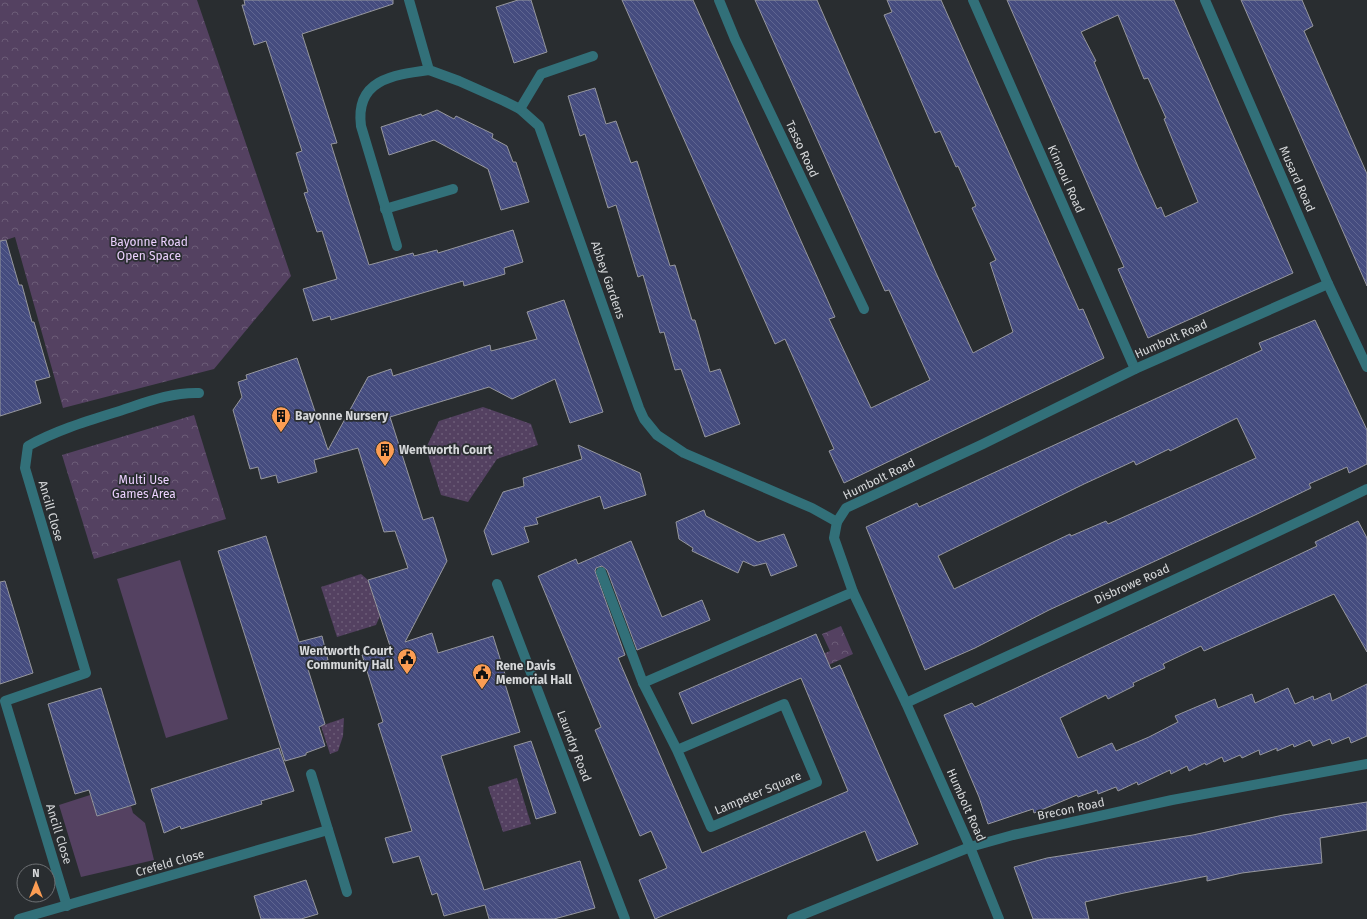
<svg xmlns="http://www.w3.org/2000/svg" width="1367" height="919" font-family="'Fira Sans',sans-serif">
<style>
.grass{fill:#544161}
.park{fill:url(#park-crowns)}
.garden{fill:url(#garden-dots)}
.building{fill:url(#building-back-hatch);stroke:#96979d;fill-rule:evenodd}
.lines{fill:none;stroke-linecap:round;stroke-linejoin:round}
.minor{stroke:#327079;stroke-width:10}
.labels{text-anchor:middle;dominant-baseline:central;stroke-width:3.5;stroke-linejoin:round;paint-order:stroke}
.street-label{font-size:12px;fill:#d6d8da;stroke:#292d30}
.park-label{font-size:12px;fill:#ebd0fe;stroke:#292d30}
.poi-label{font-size:12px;font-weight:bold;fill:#d6d8da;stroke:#292d30;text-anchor:start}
</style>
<defs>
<pattern id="park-crowns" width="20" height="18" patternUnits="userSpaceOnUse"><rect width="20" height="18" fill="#544161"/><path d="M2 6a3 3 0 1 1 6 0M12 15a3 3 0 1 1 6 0" fill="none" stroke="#6c5c77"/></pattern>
<pattern id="garden-dots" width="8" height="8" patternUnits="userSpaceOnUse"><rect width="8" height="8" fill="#544161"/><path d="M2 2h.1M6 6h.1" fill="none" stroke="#6c5c77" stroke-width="1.8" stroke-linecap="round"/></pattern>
<pattern id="building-back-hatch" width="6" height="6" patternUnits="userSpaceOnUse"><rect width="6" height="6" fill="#454c7f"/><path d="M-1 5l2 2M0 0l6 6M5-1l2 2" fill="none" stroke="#5f6591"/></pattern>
</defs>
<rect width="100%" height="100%" fill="#292d30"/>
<g class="grass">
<path d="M180 560 228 719 166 738 117 579Z"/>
<path d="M90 795 97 816 131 806 133 813 145 823 154 860 81 877 59 805Z"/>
</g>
<g class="park">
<path d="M0 0H197L291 276 214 369 63 408 15 237 0 242Z"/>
<path d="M194 415 226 519 94 559 62 455Z"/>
<path d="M841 626 853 654 804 676 799 664 830 651 822 634Z"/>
</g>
<g class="garden">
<path d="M483 407 531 424 538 445 497 459 468 502 441 495 426 448 439 421Z"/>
<path d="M361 574 368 580 380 616 376 625 337 637 321 587Z"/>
<path d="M344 718 343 736 338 751 330 754 321 726Z"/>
<path d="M517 778 531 824 503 832 488 787Z"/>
</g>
<g class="building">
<path d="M244 0H393V4L302 34 337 143 331 144 369 265 413 253 414 256 437 250 438 253 513 230 523 262 504 268 505 274 464 286 463 281 331 320 330 316 313 321 303 289 337 279 322 231 317 232 304 193 308 192 296 153 302 151 266 41 254 45 242 5H245Z"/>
<path d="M518 0H531L547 52 514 63 496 7Z"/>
<path d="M622 0H693L827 299 835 317 829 319 871 408 930 380 889 290 885 291 755 0H817L936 273 973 353 1013 332 990 263 996 260 972 208 976 206 958 166 956 167 940 131 935 133 884 15 892 12 887 0H941L1079 310 1083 309 1104 358 844 483 829 451 834 449 785 339 775 344Z"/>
<path d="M1007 0H1174L1293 273 1148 338 1118 269 1124 267ZM1118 15 1144 79 1148 78 1166 118 1164 119 1198 202 1165 217 1161 207 1157 209 1139 169 1094 62 1096 61 1081 32Z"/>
<path d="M1241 0H1302L1313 26 1304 31 1367 174V286Z"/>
<path d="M595 88 606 124 616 121 631 163 637 161 670 266 675 265 692 320H695L710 372 720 369 740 424 705 437 681 369 675 370 664 332 660 333 643 275 638 277 616 205 608 208 585 134 580 136 568 96Z"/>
<path d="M437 110 454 119 456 116 493 134 492 138 507 146 513 162H516L529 202 501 210 488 169 434 140 389 155 381 127 421 114 422 116Z"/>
<path d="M6 240 19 285H22L32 322H34L50 377 35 381 41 403 0 416V241Z"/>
<path d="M564 300 603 412 570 423 555 379 512 399 489 387 390 417 423 520 433 517 447 561 405 642 432 633 438 653 493 636 508 684H505L520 732 441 756 484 890 580 861 595 908 554 919H489L485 905 444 916 437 893 432 895 419 856 393 863 385 838 412 831 378 724 383 722 362 655 390 646 368 580 408 568 395 531 384 532 358 448 314 460 317 472 278 483 276 475 261 479 258 467 250 469 233 410 242 397 238 382 247 379 246 375 297 358 328 450 368 377 391 369 393 376 490 345 491 351 537 339 527 312Z"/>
<path d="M1315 320 1367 430V464L1349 473 1347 467 1309 484 1311 488 1255 515 1049 610 975 648 925 670 866 527 917 503 919 507 1262 350 1259 343ZM1237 418 1256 458 1108 524 1106 521 1071 536 1070 534 954 589 938 556 1084 484 1134 461 1136 465 1169 449 1170 451Z"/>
<path d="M578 445 640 473 646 495 604 509 600 496 536 518 538 524 524 527 529 542 492 555 484 531 503 492 524 486 523 478 582 459Z"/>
<path d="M704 510 706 516 758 542 784 534 797 566 771 576 766 563 754 566 743 561 738 573 692 551 693 548 679 539 676 522Z"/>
<path d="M1358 521 1367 538V652L1334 594 1204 651 1201 646 1163 664 1165 668 1133 683 1134 686 1108 699 1106 695 1060 718 1078 758 1112 743 1116 751 1149 737 1178 722 1175 716 1215 699 1218 708 1252 694 1255 703 1288 688 1295 704 1313 696 1314 700 1330 693 1332 701 1367 684V736L1351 743 1349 737 1332 744 1330 739 1313 746 1310 740 1294 747 1293 744 1277 751V748L1260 755 1259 750 1242 758 1240 755 1224 762 1222 757 1206 765 1205 763 1189 771 1187 766 1171 774 1170 770 1138 785 1137 782 1118 791 1116 787 1098 794 1097 790 1078 797 1077 795 1034 813 1033 809 988 824 979 797 944 715 972 703 975 707 1012 690 1317 546 1315 542Z"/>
<path d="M266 536 299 642 322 636 328 660 307 666 325 724 319 727 325 746 306 753V755L285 761 218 551Z"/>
<path d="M631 541 662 617 702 600 710 620 637 650 607 570 602 566 596 568 595 571 625 655 618 658 702 853 848 791 801 678 692 724 679 693 816 634 831 669 840 665 918 844 877 861 865 831 655 919 639 880 667 868 651 831 640 836 595 730 601 727 538 576 576 559 578 564Z"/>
<path d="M5 581 33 673 0 684V582Z"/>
<path d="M101 688 136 804 97 816 89 790 75 794 48 704Z"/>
<path d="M531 741 556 813 536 819 514 746Z"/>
<path d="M279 748 294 791 261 801 262 804 181 829 180 826 164 833 151 789Z"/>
<path d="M1367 802V830L1320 838 1322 863 1242 873 1207 881V876L1124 893 1085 902 1089 919H1033L1014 867 1047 858 1193 835 1283 815Z"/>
<path d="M306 880 318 914 301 919H261L254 896Z"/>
</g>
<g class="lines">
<g class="minor">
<path d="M409 0 429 70 459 81 504 101 520 109 539 126 639 408 644 419 657 435 684 453 812 508 837 522"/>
<path d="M719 0 735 39 864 309"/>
<path d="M973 0 1135 369"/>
<path d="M1205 0 1328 284 1367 367"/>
<path d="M520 109 541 74 593 56"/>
<path d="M385 209 453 189"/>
<path d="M397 246 361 126C355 80 392 75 429 70"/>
<path d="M601 572 643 683 853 592"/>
<path d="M497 584 625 919"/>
<path d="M643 683 677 750 711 827 817 782 784 704 677 750"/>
<path d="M906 703C1060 631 1215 563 1367 489"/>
<path d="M311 774 347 892"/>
<path d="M67 906 5 701 86 673 25 468 28 446C55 431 84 422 113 413 142 404 169 392 199 393"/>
<path d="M19 919 328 830"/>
<path d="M792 919 970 847 1013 835 1172 800 1367 764"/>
<path d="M999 919 970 847 906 703 853 592 834 538 837 522 846 508 983 444 1135 369 1328 284"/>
</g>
</g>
<defs>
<symbol id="building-pin" viewBox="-11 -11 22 30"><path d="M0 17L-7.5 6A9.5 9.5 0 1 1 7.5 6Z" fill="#fc9d53" stroke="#292d30"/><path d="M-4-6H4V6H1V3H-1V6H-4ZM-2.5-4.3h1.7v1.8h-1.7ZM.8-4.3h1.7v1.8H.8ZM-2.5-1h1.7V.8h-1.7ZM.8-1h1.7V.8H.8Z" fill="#111"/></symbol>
<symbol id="civic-pin" viewBox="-11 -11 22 30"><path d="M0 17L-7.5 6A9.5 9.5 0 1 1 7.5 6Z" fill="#fc9d53" stroke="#292d30"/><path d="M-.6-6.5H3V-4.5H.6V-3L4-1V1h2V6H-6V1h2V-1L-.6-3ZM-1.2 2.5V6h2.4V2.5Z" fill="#111"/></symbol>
</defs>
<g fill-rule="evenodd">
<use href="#building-pin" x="270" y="405" width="22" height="30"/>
<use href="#building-pin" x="374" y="439" width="22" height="30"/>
<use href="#civic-pin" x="396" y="647" width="22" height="30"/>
<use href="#civic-pin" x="471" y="662" width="22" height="30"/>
</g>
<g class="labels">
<g class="street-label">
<text transform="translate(802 149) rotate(65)">Tasso Road</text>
<text transform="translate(1066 179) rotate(66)">Kinnoul Road</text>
<text transform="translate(1297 179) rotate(66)">Musard Road</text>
<text transform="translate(608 280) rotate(71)">Abbey Gardens</text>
<text transform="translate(1171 339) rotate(-24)">Humbolt Road</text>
<text transform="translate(879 479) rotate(-26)">Humbolt Road</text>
<text transform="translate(51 511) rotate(74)">Ancill Close</text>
<text transform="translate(1132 584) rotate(-24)">Disbrowe Road</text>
<text transform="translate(574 746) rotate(69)">Laundry Road</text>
<text transform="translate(758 793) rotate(-23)">Lampeter Square</text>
<text transform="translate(966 805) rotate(66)">Humbolt Road</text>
<text transform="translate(1071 809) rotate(-12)">Brecon Road</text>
<text transform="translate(59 834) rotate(73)">Ancill Close</text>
<text transform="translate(170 863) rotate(-16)">Crefeld Close</text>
</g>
<g class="park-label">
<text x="149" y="242">Bayonne Road<tspan x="149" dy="14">Open Space</tspan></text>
<text x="144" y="480">Multi Use<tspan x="144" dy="14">Games Area</tspan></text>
</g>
<g class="poi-label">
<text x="295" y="416">Bayonne Nursery</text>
<text x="399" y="450">Wentworth Court</text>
<text x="393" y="651" text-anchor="end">Wentworth Court<tspan x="393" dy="14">Community Hall</tspan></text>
<text x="496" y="666">Rene Davis<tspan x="496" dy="14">Memorial Hall</tspan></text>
</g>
</g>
<g transform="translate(36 883)"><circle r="19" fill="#292d30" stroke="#6e7174"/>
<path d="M0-3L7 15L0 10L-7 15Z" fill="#fc9d53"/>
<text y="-6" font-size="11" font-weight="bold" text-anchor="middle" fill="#d6d8da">N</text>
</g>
</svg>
